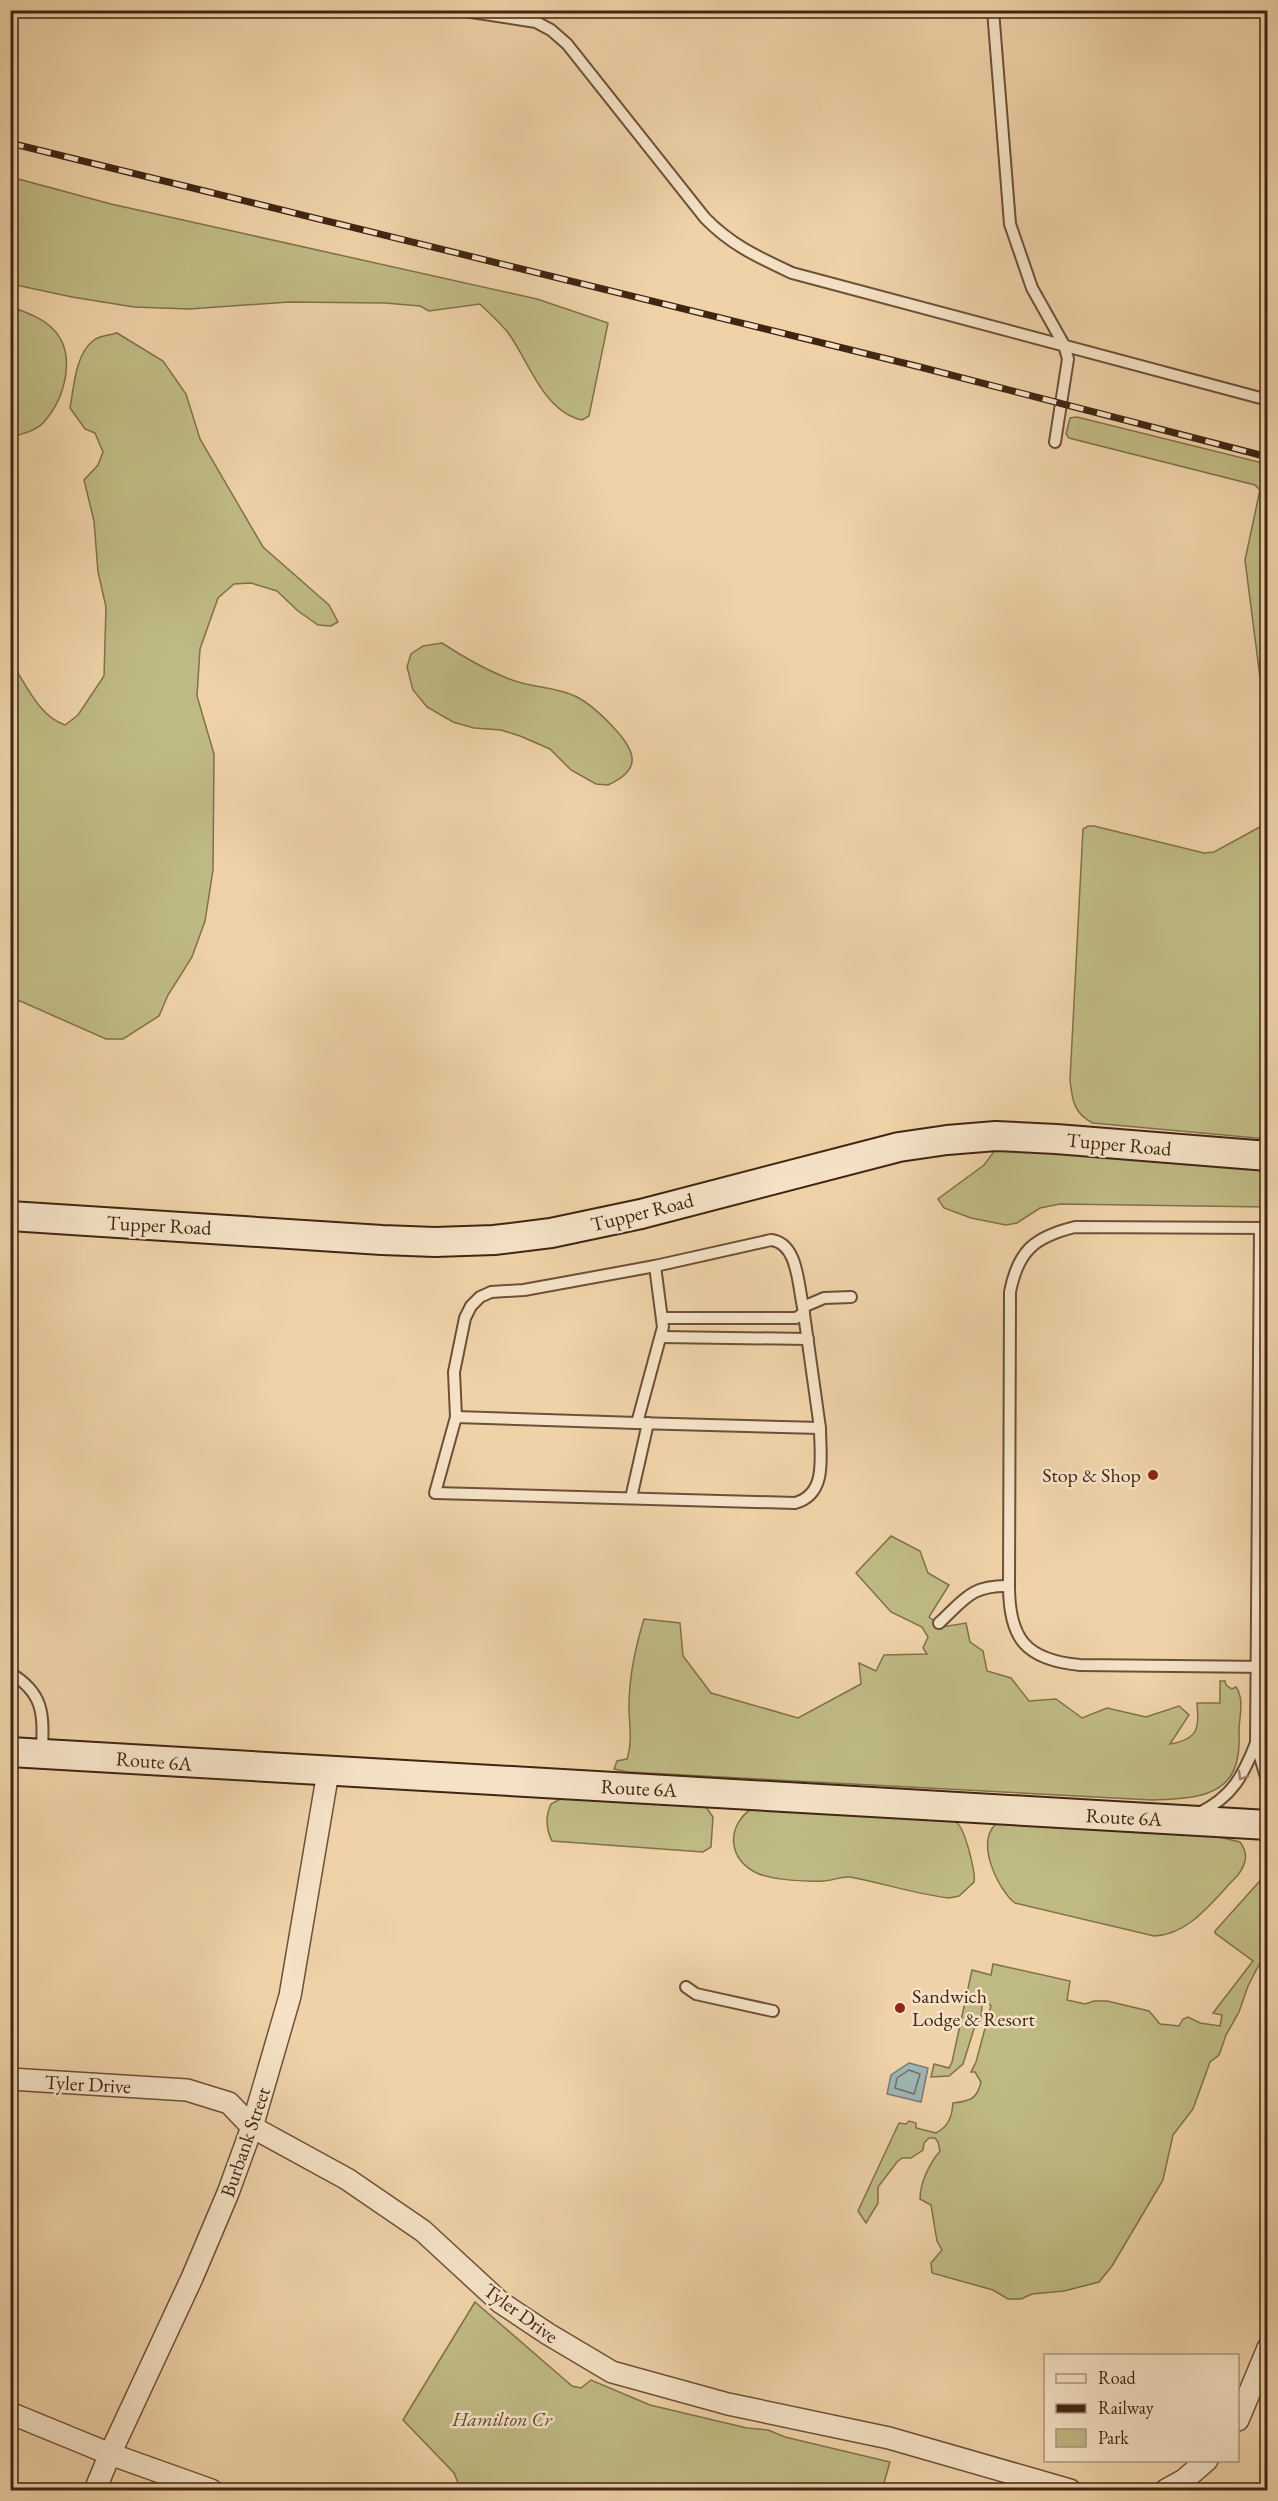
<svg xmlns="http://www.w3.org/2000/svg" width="1278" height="2501" font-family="'EB Garamond',serif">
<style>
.green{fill:#bfba84;stroke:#80704c;stroke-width:1.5}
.water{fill:#9eb5b3;stroke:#797b73;stroke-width:1.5}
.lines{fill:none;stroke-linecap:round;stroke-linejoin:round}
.shore{stroke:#706d63;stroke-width:1.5}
.service-casing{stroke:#6c5038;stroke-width:14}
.minor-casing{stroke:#6c5038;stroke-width:24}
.secondary-casing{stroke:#412513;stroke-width:32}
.service{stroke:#f5e2c6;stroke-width:10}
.minor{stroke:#f5e2c6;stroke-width:21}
.secondary{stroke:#f5e2c6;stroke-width:28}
.rail-casing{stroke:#412513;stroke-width:7}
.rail{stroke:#f5e2c6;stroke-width:4.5;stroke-dasharray:14;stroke-linecap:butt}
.oneway{stroke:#9b846c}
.poi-dot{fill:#8f2418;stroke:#f5e2c6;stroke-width:2}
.labels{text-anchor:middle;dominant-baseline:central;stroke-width:5;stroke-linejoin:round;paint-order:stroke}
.street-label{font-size:20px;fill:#412513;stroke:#f5e2c6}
.poi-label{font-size:20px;fill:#412513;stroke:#f5e2c6;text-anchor:end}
.park-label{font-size:20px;font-style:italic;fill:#604a2f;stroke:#f5e2c6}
</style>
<rect width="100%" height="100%" fill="#efd2a8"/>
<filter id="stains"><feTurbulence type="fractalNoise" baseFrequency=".00333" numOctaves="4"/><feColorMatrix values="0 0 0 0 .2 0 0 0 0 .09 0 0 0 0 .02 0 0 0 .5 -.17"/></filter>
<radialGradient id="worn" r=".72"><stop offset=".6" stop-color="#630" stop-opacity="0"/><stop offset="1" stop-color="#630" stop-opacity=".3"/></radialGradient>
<g class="green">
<path d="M11 177 111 204 537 299 608 323 589 416 582 420C544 412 529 362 509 334 501 323 489 313 480 304L429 311 420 306 385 303 289 302 189 309 134 307 72 297 11 284Z"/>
<path d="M11 307C25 312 41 317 52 328 78 353 65 398 44 422 36 431 22 434 11 437Z"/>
<path d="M117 333 163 361 186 394 200 439 263 547 329 605 338 622 331 626 318 625 298 611 277 591 251 583 234 584 218 598 200 649 197 696 214 754 213 870 205 921 192 957 168 995 159 1016 123 1039H106L11 997 10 661C26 683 38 716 65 725L78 715 104 676 106 607 98 572 94 521 84 480 98 465 103 452 95 433 85 429 70 408C74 387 75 354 94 340 99 336 111 335 117 333Z"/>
<path d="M1077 417 1267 464V732L1245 560 1260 490 1255 485 1069 438 1066 434 1070 418Z"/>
<path d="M442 643C465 658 489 672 515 681 535 688 558 687 577 697 592 705 604 717 615 729 637 753 641 770 608 785L596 784 571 770 550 749 520 736 501 730 474 728 453 722 427 707 413 690 407 667 411 654 423 646Z"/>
<path d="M1267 823V1139L1093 1123C1074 1114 1072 1100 1070 1080L1083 829 1088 826H1094L1204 853 1214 852Z"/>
<path d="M996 1149 1055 1150 1267 1169V1207L1060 1204 1040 1208 1017 1223 1006 1225 971 1218 944 1208 938 1199 984 1165Z"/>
<path d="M891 1536 920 1551 928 1573 949 1585 929 1617 942 1627 966 1623 970 1642 983 1651 987 1671 1011 1678 1029 1701 1056 1699 1082 1718 1107 1708 1146 1717 1179 1706 1189 1715 1170 1744C1199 1739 1199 1728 1197 1703H1220V1681H1225L1226 1685 1232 1689 1236 1687C1244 1698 1240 1714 1239 1728 1239 1738 1240 1750 1237 1760 1229 1800 1183 1799 1152 1800L628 1772 614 1769 617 1761 627 1759C633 1741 629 1725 629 1707 629 1677 635 1648 644 1619L680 1623 683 1656 711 1693 798 1718 861 1684 859 1663 876 1671 884 1655 927 1654 923 1648 928 1637 922 1627 891 1612 856 1573Z"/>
<path d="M562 1798 698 1805 706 1807 713 1817 711 1847 703 1852 552 1841C546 1829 545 1817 551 1804Z"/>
<path d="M754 1807 948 1819C949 1819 957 1822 957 1823 965 1829 976 1873 974 1882L959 1896 949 1898C915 1894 883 1883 850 1877 840 1876 833 1881 823 1881 807 1882 774 1880 759 1874 727 1861 725 1825 754 1807Z"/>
<path d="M999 1822 1215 1836 1240 1842C1249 1854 1246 1864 1238 1875 1214 1899 1190 1935 1154 1936L1015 1903C997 1889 973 1837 999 1822Z"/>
<path d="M1267 1873V1956L1262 1959 1248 1986 1239 2012 1226 2035 1219 2055 1210 2062 1193 2109 1173 2135 1163 2180 1112 2266 1099 2282 1064 2291 1032 2294 1021 2299H1008L993 2290 932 2273 931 2263 942 2250 937 2241 931 2205 920 2199C920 2182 930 2163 940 2151L938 2142 935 2138H929L924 2143 923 2150 911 2158H902L897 2162 878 2187V2203L866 2223 858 2211 899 2123 906 2124 909 2121 916 2123V2128L936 2133C948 2127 952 2117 953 2103 969 2101 977 2100 981 2082L975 2072H971L976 2062 991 2006 986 2001 982 2005 981 2018 974 2029 963 2064 949 2076 931 2077 934 2064 949 2068 952 2062 972 1970 991 1975 993 1964 1070 1981 1067 2000 1085 2004 1094 2001H1107L1149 2011 1160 2024 1179 2026 1183 2019 1188 2017 1200 2023 1220 2026 1222 2015 1213 2013 1253 1961 1215 1933V1931Z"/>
<path d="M475 2302 572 2386 581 2388 591 2380 650 2405 747 2428 768 2430 785 2437 890 2462 882 2490H461L454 2473 403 2420Z"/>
</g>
<path class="water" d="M909 2063 928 2068 921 2102 887 2094 891 2075Z"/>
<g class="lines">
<path class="shore" d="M909 2070 920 2074 914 2094 895 2088 897 2078Z"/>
<defs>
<g id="service">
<path d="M458 10 536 22 551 30 567 44 705 218C731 245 758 257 792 273L1268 400"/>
<path d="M993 10 1010 224 1032 288 1064 345 1068 359 1055 442"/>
<path d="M1268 1228 1075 1227C1034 1237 1018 1251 1010 1292L1009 1586C1009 1639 1026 1660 1080 1665L1268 1667"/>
<path d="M803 1307C798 1285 798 1243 771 1240L655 1266 663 1327 637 1423 820 1428 803 1307 824 1298 851 1297"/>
<path d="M662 1318H796L804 1313"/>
<path d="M661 1337 808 1339"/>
<path d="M456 1417 454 1372 465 1318 471 1306 480 1297 491 1292 524 1290 655 1266"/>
<path d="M637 1423 456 1417 435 1493 795 1503C828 1494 820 1456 820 1428"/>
<path d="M631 1498 648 1423"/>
<path d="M939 1623C965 1599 971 1585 1009 1586"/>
<path d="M10 1673C46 1694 43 1717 42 1753"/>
<path d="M1256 1743 1260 1228"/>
<path d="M1199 1813C1232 1797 1243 1776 1256 1743L1268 1784"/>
<path d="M686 1987 696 1994 773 2011"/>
</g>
<g id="minor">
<path d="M10 2079 187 2090 229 2103 252 2127 347 2179 423 2231 500 2302 548 2334 612 2372 728 2404 889 2438 1070 2490"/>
<path d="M10 2413 110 2454 211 2490"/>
<path d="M1238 2420 1268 2348"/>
<path d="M95 2490 110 2454 192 2278 228 2193 252 2127 290 1996 328 1772"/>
<path d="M1166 2490 1184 2480 1207 2460"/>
</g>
<g id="secondary">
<path d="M10 1216 382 1240 435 1242 494 1240 551 1233 641 1214 899 1147 947 1140 996 1136 1056 1139 1268 1156"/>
<path d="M10 1752 1268 1825"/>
</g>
</defs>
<use href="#service" class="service-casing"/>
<use href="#minor" class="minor-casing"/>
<use href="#secondary" class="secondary-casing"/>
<use href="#service" class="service"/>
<use href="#minor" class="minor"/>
<use href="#secondary" class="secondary"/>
<defs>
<path id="rail" d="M10 143 920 367 1268 457"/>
</defs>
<use href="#rail" class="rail-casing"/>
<use href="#rail" class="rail"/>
</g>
<defs><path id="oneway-chevron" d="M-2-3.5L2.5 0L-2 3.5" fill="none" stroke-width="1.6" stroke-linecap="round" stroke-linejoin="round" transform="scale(1.5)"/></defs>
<use class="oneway" href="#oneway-chevron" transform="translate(1242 1776) rotate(120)"/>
<g class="poi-dot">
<circle cx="1153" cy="1475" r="6"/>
<circle cx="900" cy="2008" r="6"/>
</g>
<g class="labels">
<g class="street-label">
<text transform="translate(1119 1144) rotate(5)">Tupper Road</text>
<text transform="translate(642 1212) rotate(-14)">Tupper Road</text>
<text transform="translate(159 1225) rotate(3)">Tupper Road</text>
<text transform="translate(154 1761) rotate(4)">Route 6A</text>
<text transform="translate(639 1788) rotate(3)">Route 6A</text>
<text transform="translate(1124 1817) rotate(3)">Route 6A</text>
<text transform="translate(88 2084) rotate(3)">Tyler Drive</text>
<text transform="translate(245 2142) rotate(-71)">Burbank Street</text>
<text transform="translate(521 2313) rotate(36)">Tyler Drive</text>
</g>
<g class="poi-label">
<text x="1141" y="1475">Stop &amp; Shop</text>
<text x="912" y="1996" text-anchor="start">Sandwich<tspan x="912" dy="23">Lodge &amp; Resort</tspan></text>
</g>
<g class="park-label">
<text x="502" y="2419">Hamilton Cr</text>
</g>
</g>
<rect width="1278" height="2501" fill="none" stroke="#efd2a8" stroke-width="36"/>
<rect x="12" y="12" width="1254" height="2477" fill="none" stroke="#412513" stroke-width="3"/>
<rect x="18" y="18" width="1242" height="2465" fill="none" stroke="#412513" stroke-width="1.5"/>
<rect x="1044" y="2354" width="195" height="108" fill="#f5e2c6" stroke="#ad967e" stroke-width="1.5"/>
<rect x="1056" y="2374" width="30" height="9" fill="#f5e2c6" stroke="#ad967e" stroke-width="1.5"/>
<text x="1098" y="2384" font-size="18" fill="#412513">Road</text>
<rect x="1056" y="2404" width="30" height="9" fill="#412513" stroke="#ad967e" stroke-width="1.5"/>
<text x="1098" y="2414" font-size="18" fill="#412513">Railway</text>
<rect x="1056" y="2429" width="30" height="18" fill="#bfba84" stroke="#ad967e" stroke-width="1.5"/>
<text x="1098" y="2444" font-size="18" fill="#412513">Park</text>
<rect width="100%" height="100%" filter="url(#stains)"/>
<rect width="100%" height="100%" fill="url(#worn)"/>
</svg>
